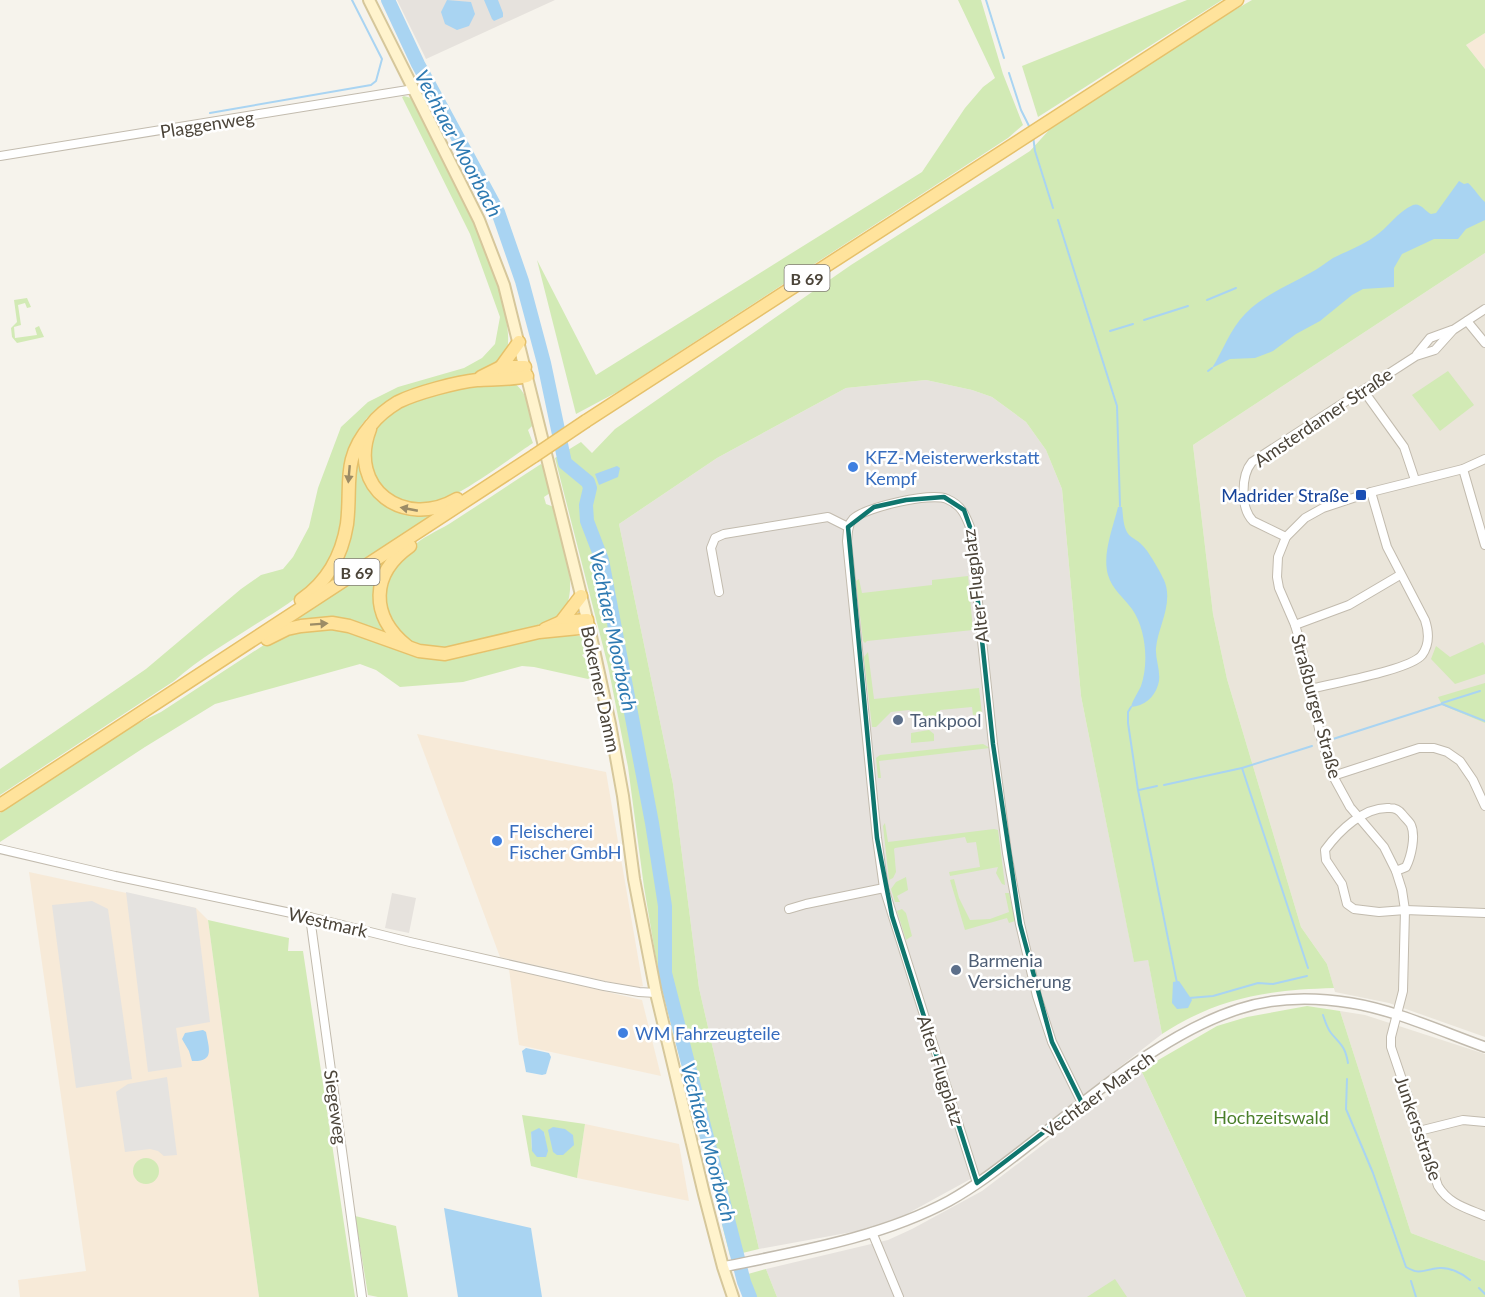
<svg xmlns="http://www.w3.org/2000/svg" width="1485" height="1297" font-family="Lato,sans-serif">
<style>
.residential{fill:#eae5da}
.commercial{fill:#f7ead8}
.industrial{fill:#e6e2dd}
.green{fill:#d2eab5;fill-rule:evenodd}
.parking{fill:#e5e3e0}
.water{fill:#a9d4f2}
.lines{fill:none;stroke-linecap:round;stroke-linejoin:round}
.stream{stroke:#a9d4f2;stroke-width:2}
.river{stroke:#a9d4f2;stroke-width:14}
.minor-casing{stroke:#c2bbae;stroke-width:10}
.tertiary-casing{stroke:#c2bbae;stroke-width:12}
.secondary-casing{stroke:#d6c79b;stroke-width:14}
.primary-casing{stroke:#e6c16a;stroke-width:15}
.minor{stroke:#fff;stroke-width:8}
.tertiary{stroke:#fff;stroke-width:9}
.secondary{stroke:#fff3cd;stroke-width:10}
.primary{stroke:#ffe39c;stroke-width:12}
.primary-bridge-casing{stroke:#e6c16a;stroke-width:15;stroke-linecap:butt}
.primary-bridge{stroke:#ffe39c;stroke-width:12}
.oneway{fill:#9c8c66}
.marked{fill:none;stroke:#0f766e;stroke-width:4.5;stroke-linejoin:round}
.shop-dot{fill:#3f7fe0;stroke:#fff;stroke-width:2}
.transit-dot{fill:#1a4fb4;stroke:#fff;stroke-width:2}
.service-dot{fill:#5c6f8a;stroke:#fff;stroke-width:2}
.labels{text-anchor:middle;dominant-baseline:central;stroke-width:5;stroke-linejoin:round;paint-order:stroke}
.shield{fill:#fff;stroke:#817c74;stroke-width:1.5}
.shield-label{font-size:16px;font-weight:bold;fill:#4b4439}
.street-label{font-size:18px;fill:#4b4439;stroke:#fff}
.shop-label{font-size:18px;fill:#366cbe;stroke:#fff;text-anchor:start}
.transit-label{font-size:18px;fill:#164399;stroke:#fff;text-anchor:end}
.service-label{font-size:18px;fill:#4e5e75;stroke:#fff;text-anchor:start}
.park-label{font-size:18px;fill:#4a7f2a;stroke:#fff}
.water-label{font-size:20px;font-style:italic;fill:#2e7ab2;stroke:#fff}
</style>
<rect width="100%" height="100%" fill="#f6f3ec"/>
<g class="residential">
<path d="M1485 253V1037L1389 1003 1335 992 1327 964 1301 927 1227 679 1213 614 1193 445Z"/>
<path d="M1340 1011 1365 1015 1485 1054V1261L1411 1233Z"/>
</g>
<g class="commercial">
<path d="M1485 33V69L1466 45Z"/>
<path d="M417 734 606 772 643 986 636 988 500 957Z"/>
<path d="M29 872 196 908 208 920 259 1297H20L18 1280 86 1271Z"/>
<path d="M509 969 642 1000 661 1076 519 1045Z"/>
<path d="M585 1124 679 1144 689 1201 577 1178Z"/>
</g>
<g class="industrial">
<path d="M397 0H555L426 59Z"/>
<path d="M926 380 972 390 992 397 1026 422 1046 450 1062 489 1081 696 1134 961 1148 959 1162 1034 987 1170 905 1215 863 1230 759 1249 699 988 673 784 619 524 717 458 846 388Z"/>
<path d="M392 893 416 898 409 933 385 928Z"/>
<path d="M1141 1070 1246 1297H777L766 1269 888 1240 912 1229 982 1191Z"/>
</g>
<g class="green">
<path d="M958 0H981L1003 74 1023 125 1008 138 619 391 576 414 537 260 596 375 922 172 965 108 983 87 995 78Z"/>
<path d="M1187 0H1222L1038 117 1022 66Z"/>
<path d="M1252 0H1485V33L1466 45 1485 69V253L1193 445 1213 614 1227 679 1301 927 1327 964 1334 988C1267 990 1219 997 1162 1034L1148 960 1134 962 1081 696 1062 489 1046 450 1026 422 992 397 972 390 926 380 846 388 717 458 619 524 673 784 699 988 759 1249 730 1256 659 976 644 887 628 767 608 666 555 458 581 442 592 453 615 429 851 265 1030 151 1050 129 1195 33Z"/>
<path d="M404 96 411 98 415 103C448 167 485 231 502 302 505 314 509 330 508 343 508 349 505 355 502 360 496 364 489 369 483 372 447 387 402 385 372 413 326 457 358 510 331 559 315 589 285 606 256 624 228 642 199 659 174 681L0 795V769L146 669 241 589 261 575 283 569 293 557 309 527 318 488 341 427 368 402 398 387 464 368 482 358 495 344 500 317 470 234 402 97Z"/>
<path d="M27 298 31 307 27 308 25 303 18 305 21 325 14 327 15 338 37 335 35 328 39 326 44 337 17 343 12 337 11 328 17 322 14 300Z"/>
<path d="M1448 371 1474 405 1440 431 1412 395Z"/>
<path d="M512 382C528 391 529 409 533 425L528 430 533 443C510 458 448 506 423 506 376 507 349 445 389 415 418 394 476 386 512 382Z"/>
<path d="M359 446 361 458 396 510 411 514H437L329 584 327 582 345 555 350 536 354 478Z"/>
<path d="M541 464C548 471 549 484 550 493L544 497 546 504 554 507C561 535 579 583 565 609 556 626 466 646 445 648 438 648 425 648 418 645 411 643 405 637 400 632 374 603 385 572 411 548 421 538 437 531 449 524 480 504 510 484 541 464Z"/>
<path d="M386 559 377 581 391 636 327 619H310L289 624 288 623Z"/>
<path d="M968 576 973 630 867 641 865 643 863 641 856 581 859 579 862 593 932 585V580Z"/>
<path d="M340 628C373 638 406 660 441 659 474 658 513 643 546 638 558 636 570 633 583 637L588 647 587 652 582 655 584 658H589L592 661 595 675 588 679 534 667 522 666 463 682 400 687 376 670 360 664 215 704 145 747 0 842V813L128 728 161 712 270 641 294 632Z"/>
<path d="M1483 642 1485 646V674L1455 684 1431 659 1436 646 1450 657Z"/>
<path d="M868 652 874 699 979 688 982 714 973 715 972 707 940 710 941 720 927 722 909 710 891 712 876 727H872L864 657Z"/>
<path d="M1485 683V723L1442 705 1438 697Z"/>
<path d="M929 730 934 734V741L911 743V733Z"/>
<path d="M983 744 990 748 879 761 881 778H878L876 758 880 755Z"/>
<path d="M885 823 888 842 994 829 998 830 1005 885 1002 884 996 873 998 867 950 876 949 872 980 867 976 842 967 843 965 837 895 848 894 849 896 872 893 878 889 880 883 826Z"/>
<path d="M906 877 908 890 897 896 900 902H895L891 889 896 882Z"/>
<path d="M954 879 959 898 970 920 990 919 1009 912 1005 893H1009L1015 921 1009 923 1007 918 965 930 950 880Z"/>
<path d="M902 909 906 913 912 936 906 940 897 911Z"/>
<path d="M208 920 289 938 288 951H303L355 1297H259Z"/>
<path d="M1307 1006 1340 1011 1411 1233 1485 1261V1297H1246L1141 1070 1217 1026 1247 1017Z"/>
<path d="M522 1115 585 1124 577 1178 531 1166ZM531 1132H544L546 1145 532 1151Z"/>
<circle cx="146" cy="1171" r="13"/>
<path d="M355 1216 396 1226 408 1297H378L368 1295Z"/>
<path d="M766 1269 777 1297H744L737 1277Z"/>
<path d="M1115 1279 1127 1297H1087Z"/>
</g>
<g class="parking">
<path d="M126 892 196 908 210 1022 176 1028 182 1067 148 1072Z"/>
<path d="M92 901 108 909 132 1079 76 1088 52 905Z"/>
<path d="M167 1077 177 1155 164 1156 158 1151 150 1149 125 1152 116 1092 128 1084Z"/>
</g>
<g class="water">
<path d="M447 0 471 2 475 14 469 26 457 30 445 24 441 12Z"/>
<path d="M484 0H498L503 13V17L494 21 492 19Z"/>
<path d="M1459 181 1464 184 1468 183C1475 189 1478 196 1485 202V220L1466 229 1458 239H1434L1402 254 1394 268V287L1363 289 1352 295 1320 321 1296 334 1273 351 1255 358 1230 359 1212 368C1223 351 1230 329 1245 314 1263 295 1288 286 1310 273 1318 269 1325 263 1333 258 1347 251 1361 246 1374 237 1388 228 1397 212 1413 205 1420 202 1425 211 1431 214L1436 213Z"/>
<path d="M617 466 620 468 618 477 599 485 595 474Z"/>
<path d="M1118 507H1122C1123 514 1123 523 1126 530 1129 538 1137 539 1142 545 1148 550 1161 573 1164 580 1174 603 1158 626 1156 648 1155 660 1162 673 1158 685 1154 698 1144 706 1131 707 1133 699 1138 693 1141 686 1149 663 1146 629 1132 609 1124 598 1112 589 1108 575 1102 554 1113 528 1118 507Z"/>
<path d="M1179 981 1192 1000 1188 1008 1177 1009 1172 1003 1173 982Z"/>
<path d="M203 1030 206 1032C209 1049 215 1062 192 1061L189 1051 182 1039 185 1033Z"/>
<path d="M526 1048 549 1053 551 1057 546 1074 542 1075 526 1072 522 1051Z"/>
<path d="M553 1127 565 1129 573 1135 574 1145 563 1155H557L553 1152 548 1130Z"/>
<path d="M539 1128 544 1132 548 1151 546 1157H537L532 1151 531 1132Z"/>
<path d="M444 1208 531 1228 542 1297H458Z"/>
</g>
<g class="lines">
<g class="stream">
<path d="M986 0 1004 58"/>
<path d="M1009 73 1021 110 1030 128"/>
<path d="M210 113 371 85 376 81 382 59 352 0"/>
<path d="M1033 136 1035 151 1053 208"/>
<path d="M1058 220 1117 406 1120 506"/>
<path d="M1207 300 1236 288"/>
<path d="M1144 320 1188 306"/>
<path d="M1110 331 1133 324"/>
<path d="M1208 371 1212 368"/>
<path d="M1442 703 1480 691"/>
<path d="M1131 707 1128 712V723L1138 790 1177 983"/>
<path d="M1333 739 1442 704 1485 721"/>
<path d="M1242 768 1308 968"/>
<path d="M1164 785 1242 768 1312 746"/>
<path d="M1139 790 1157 786"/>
<path d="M1189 998 1213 996 1258 983 1273 984 1307 976"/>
<path d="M1323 1015C1325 1021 1327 1028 1331 1033 1341 1045 1345 1046 1348 1063"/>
<path d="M1347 1079 1346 1109 1373 1173 1406 1267C1421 1276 1424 1269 1439 1268 1449 1267 1462 1273 1470 1280"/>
<path d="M1411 1281 1416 1297"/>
<path d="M1479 1288 1485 1294"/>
</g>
<path class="river" d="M388 0 418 64 498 212 522 281 544 363 565 463 588 482 590 488 586 505 587 521 602 560 652 823 665 906V973L744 1282 750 1297"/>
<defs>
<g id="minor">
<path d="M0 156 414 89"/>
<path d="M1467 321 1485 343"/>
<path d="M1417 354 1430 338 1452 330"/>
<path d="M1363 390 1404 447 1415 480"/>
<path d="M1485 459 1463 469 1371 492 1323 508 1305 518 1286 537 1278 557 1277 577 1279 588 1295 625 1301 645 1321 738 1333 776 1350 807 1384 847 1396 871 1402 890 1405 910 1403 991 1391 1037V1047L1438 1186C1449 1204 1466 1208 1485 1216"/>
<path d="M1463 469 1485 545"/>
<path d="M1286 537 1253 521C1240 508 1241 475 1252 462L1416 356 1435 350 1453 330 1485 309"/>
<path d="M719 592 711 548 715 538 724 534 828 517 848 527"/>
<path d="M1295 625 1349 605 1400 575"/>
<path d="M1311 689C1333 683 1410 670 1422 655 1430 644 1429 632 1425 620L1387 547 1371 492"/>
<path d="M1333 776 1419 748H1434L1447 752 1460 761 1473 780 1485 806"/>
<path d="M0 849 115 876 310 917 410 942 604 986 639 992 656 993"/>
<path d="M1396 871 1406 867C1411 857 1416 836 1411 825 1410 822 1405 818 1402 814 1399 810 1396 808 1390 808 1364 806 1339 831 1325 850L1326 860 1342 884 1347 904 1354 909 1379 912 1405 910 1485 913"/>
<path d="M789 909 806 904 884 888"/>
<path d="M310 917 362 1297"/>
<path d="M1419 1131 1463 1120 1485 1122"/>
<path d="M977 1183 884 888 877 838 847 541C848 534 847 525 853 519 866 507 931 492 947 499 961 505 965 514 970 527L993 744 1007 853 1020 924 1037 996 1052 1042 1082 1103"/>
<path d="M872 1232 899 1297"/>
</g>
<path id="tertiary" d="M723 1267C799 1251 880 1238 949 1201 978 1185 1004 1164 1030 1144 1092 1096 1164 1033 1239 1009 1275 997 1315 997 1351 1003 1395 1010 1443 1032 1485 1047"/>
<path id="secondary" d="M369 0 479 220 504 285 589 627 610 724 623 796 634 879 656 993 704 1194 723 1267 733 1297"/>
<g id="primary">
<path d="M501 367 519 342"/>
<path d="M481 377 501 367H525"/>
<path d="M586 421 1237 0"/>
<path d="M370 429C347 488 404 530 457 499"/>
<path d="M301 600C327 582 342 555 347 524 352 483 341 460 371 425 378 416 388 408 398 402 416 393 457 382 477 380 494 379 511 380 527 376"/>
<path d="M561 622 581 596"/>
<path d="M545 629 561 622 587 620"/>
<path d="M267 639 287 629 301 626 332 623 349 626 419 651 445 654 539 632 589 627"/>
<path d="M407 646C370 616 370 574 410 546"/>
<path d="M0 805 534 456"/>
</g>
</defs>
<use href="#minor" class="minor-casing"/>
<use href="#tertiary" class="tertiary-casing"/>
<use href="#secondary" class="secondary-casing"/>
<use href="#primary" class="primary-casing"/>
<use href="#minor" class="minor"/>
<use href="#tertiary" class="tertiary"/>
<use href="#secondary" class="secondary"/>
<use href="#primary" class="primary"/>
<defs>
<path id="primary-bridge" d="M534 456 586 421"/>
</defs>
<use href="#primary-bridge" class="primary-bridge-casing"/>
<use href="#primary-bridge" class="primary-bridge"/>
</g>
<defs><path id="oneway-solid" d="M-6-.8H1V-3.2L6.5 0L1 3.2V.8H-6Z" transform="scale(1.5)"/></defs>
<g class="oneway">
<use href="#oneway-solid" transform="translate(349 474) rotate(95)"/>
<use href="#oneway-solid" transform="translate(409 509) rotate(-169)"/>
<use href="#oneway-solid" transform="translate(319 624) rotate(-4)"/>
</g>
<path class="marked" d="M944 497 964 510 970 527 993 744 1020 924 1052 1042 1082 1103 977 1183 892 916 877 838 848 527 874 507 906 500Z"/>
<g class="shop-dot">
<circle cx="853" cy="467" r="6"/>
<circle cx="497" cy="841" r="6"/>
<circle cx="623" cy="1033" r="6"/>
</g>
<rect class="transit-dot" x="1355" y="489" width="12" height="12" rx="3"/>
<g class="service-dot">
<circle cx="898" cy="720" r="6"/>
<circle cx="956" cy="970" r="6"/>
</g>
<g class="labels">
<g class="shield">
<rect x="784.5" y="265" width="45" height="26" rx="4.5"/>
<rect x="334.5" y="559" width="45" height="26" rx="4.5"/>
</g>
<g class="shield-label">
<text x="807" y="278">B 69</text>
<text x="357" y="572">B 69</text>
</g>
<g class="street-label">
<text transform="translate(207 124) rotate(-9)">Plaggenweg</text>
<text transform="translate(1323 417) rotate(-34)">Amsterdamer Straße</text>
<text transform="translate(975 586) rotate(-97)">Alter Flugplatz</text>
<text transform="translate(601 689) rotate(78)">Bokerner Damm</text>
<text transform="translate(1317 706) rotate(75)">Straßburger Straße</text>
<text transform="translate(328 922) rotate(13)">Westmark</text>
<text transform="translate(941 1070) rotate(72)">Alter Flugplatz</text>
<text transform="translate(1098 1094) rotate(-36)">Vechtaer Marsch</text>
<text transform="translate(336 1107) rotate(82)">Siegeweg</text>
<text transform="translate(1419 1128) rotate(71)">Junkersstraße</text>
</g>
<g class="shop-label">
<text x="865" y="457">KFZ-Meisterwerkstatt<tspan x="865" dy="21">Kempf</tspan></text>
<text x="509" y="831">Fleischerei<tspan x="509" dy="21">Fischer GmbH</tspan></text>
<text x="635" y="1033">WM Fahrzeugteile</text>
</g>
<g class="transit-label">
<text x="1349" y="495">Madrider Straße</text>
</g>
<g class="service-label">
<text x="910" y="720">Tankpool</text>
<text x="968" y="960">Barmenia<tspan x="968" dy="21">Versicherung</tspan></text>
</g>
<g class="park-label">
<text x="1271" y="1117">Hochzeitswald</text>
</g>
<g class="water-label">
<text transform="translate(459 143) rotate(62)">Vechtaer Moorbach</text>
<text transform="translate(614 631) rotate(78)">Vechtaer Moorbach</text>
<text transform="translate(709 1142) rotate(75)">Vechtaer Moorbach</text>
</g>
</g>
</svg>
